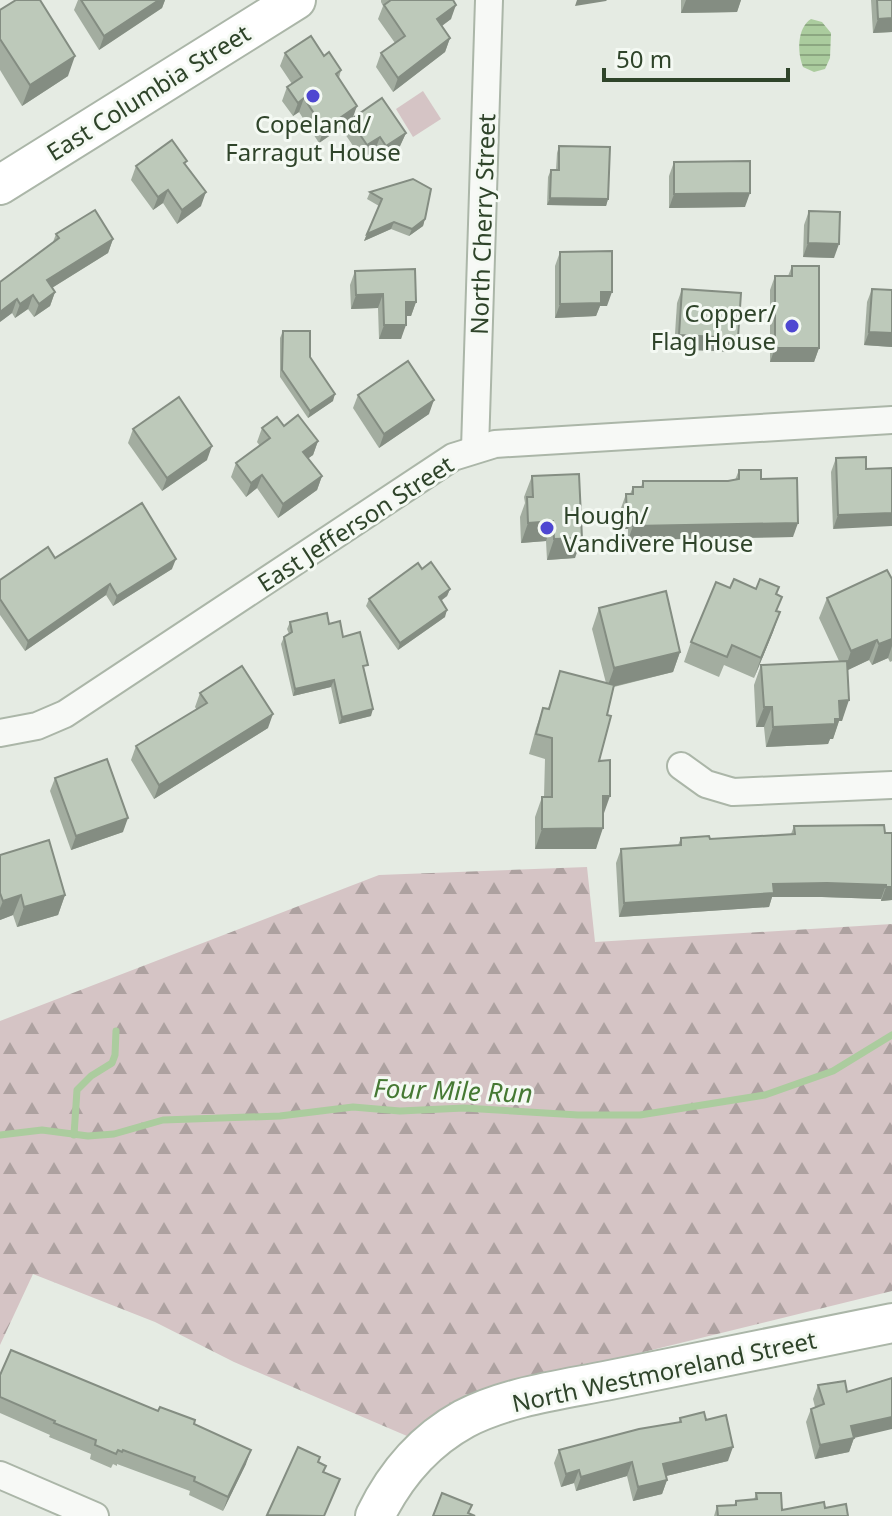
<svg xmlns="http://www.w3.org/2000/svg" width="892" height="1516" font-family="'Noto Sans',sans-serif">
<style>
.forest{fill:url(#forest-firs)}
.pitch{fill:#d5c4c5}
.water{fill:url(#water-rules)}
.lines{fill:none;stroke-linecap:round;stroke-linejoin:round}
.stream{stroke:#abcc9e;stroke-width:7}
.street-casing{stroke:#abb6a8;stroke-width:30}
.secondary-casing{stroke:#abb6a8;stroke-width:42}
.street{stroke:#f7f9f6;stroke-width:26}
.secondary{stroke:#fff;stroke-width:38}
.wall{fill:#a3ada0}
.shaded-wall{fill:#848d82}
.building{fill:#bdc9ba;stroke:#848d82;stroke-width:2}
.poi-dot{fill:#4e47d1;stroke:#f4f9f3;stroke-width:3}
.labels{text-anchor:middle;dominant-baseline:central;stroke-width:6;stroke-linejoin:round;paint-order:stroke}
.street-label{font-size:24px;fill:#2f442a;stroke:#f4f9f3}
.poi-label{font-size:24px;fill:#2f442a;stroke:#f4f9f3}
.water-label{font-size:26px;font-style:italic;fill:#457933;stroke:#f4f9f3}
</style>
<defs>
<pattern id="forest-firs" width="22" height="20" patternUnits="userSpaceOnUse" patternTransform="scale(2)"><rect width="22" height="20" fill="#d5c4c5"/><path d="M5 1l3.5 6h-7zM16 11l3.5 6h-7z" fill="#ada1a0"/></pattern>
<pattern id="water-rules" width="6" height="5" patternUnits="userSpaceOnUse" patternTransform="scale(2)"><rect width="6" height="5" fill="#abcc9e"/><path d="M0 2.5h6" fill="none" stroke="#8ca781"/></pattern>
</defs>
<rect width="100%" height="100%" fill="#e5ebe3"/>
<path class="forest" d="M587 867 595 942 892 924V1291L481 1392 448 1405 407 1436 234 1362 155 1322 33 1274 0 1345V1021L379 875Z"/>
<path class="pitch" d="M423 91 441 119 413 137 396 109Z"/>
<path class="water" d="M811 19 822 22 831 33 830 58 825 69 814 72 803 67C797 52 797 28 811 19Z"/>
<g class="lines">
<g class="stream">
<path d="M0 1135 42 1130 88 1136 114 1134 163 1120 280 1116 353 1107 400 1111 464 1108 578 1115H640L765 1095 833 1071 892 1035"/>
<path d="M74 1135 77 1090 91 1076 112 1063 115 1055 116 1031"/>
</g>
<defs>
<g id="street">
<path d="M475 449 489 0"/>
<path d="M0 733 37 726 65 714 453 457 495 444 892 420"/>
<path d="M681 766 706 784 733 792 892 785"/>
<path d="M0 1475 95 1516"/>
</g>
<g id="secondary">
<path d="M0 185 296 0"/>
<path d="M375 1516C395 1475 424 1441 464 1419 506 1397 559 1390 605 1381 701 1361 797 1343 892 1323"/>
</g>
</defs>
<use href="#street" class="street-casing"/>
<use href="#secondary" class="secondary-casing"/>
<use href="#street" class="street"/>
<use href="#secondary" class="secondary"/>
</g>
<g class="wall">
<path d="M78 0H165L162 8 99 50 74 10Z"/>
<path d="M381 0H453L451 19 442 26 450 38 445 52 393 92 376 67 381 53 395 43 378 19 383 6 381 2Z"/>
<path d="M681 0H741L737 12 681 13Z"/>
<path d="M871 0H892V32L873 33Z"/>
<path d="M0 10 68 76 22 106 0 70Z"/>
<path d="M285 53 324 56 341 70 339 78 353 118 406 133 400 146 381 160 375 150 362 159 345 134 350 122 319 143 299 112 293 116 282 101 287 87 292 84 280 66Z"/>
<path d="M559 146 608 199 606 206 547 205 548 177 551 170H556L557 153Z"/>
<path d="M187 161 185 164 201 206 177 224 163 203 153 210 131 180 136 166Z"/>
<path d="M674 162 745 207 669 208V176Z"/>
<path d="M431 189 423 226 409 236 391 229 364 241 379 206 367 199 370 192Z"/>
<path d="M809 211 834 258 803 257 804 225Z"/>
<path d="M56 234 113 239 108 253 52 288 55 292 50 306 34 317 28 309 15 318 12 313 0 322 53 242Z"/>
<path d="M560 252 607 306H600L596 316 555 318V266Z"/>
<path d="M792 266 819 348 814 362H770V290L775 276H788Z"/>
<path d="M355 271 416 302 411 316H406L401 339H379L378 308 351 309 350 285Z"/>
<path d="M682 289 733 352 674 349 677 303Z"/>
<path d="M872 289 892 290V347L864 345 867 302Z"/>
<path d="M283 331 310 357 333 401 308 418 280 377V338Z"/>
<path d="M358 395 429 414 379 448 353 408Z"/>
<path d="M284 426 318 441 313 455 308 458 322 476 317 490 278 518 257 488 246 497 231 477 236 463 260 446 257 442 262 428Z"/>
<path d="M133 429 207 460 162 491 128 443Z"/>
<path d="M836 458 866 469 833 529 831 472Z"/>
<path d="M739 470 761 479 793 537 628 540V529H622L621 508 626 494H630L633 487H641L643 481 735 480Z"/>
<path d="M532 476 575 558 547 560 546 541 521 543 520 517 525 503 524 497Z"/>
<path d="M55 558 172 569 113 606 106 595 25 651 0 615V580Z"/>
<path d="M422 569 450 589 447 596 441 601 445 617 398 650 366 606 369 599Z"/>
<path d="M892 579V661L890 662 888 658 872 665 869 660 847 670 842 721H839L833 739H830L828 744 766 747 764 727H756L754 685 761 665 839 661 819 618 827 598Z"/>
<path d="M730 588 756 589 776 595 777 611 773 632 754 678 724 665 719 677 684 662 691 642Z"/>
<path d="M599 608 680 652 673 672 614 687 607 715 599 761 603 816 596 849H535V817L542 797H544L545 759 529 754 536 728 543 708 548 709 560 671 606 683 592 629Z"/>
<path d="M290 622 329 624 343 637 365 672 371 716 339 724 331 687 293 696 281 644 284 637 289 634 287 629Z"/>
<path d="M200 693 268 728 154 799 131 760 136 746 197 710 195 707Z"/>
<path d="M55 778 123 832 71 850 50 791Z"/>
<path d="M794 826 885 833H892V900L881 901V899L822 897H772L769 907 619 917 616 863 621 849 678 845 681 838 710 839 791 834Z"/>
<path d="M0 855 65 895 58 915 17 927 13 915 0 920Z"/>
<path d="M0 1375 158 1411 194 1424 246 1464 223 1511 189 1495 190 1491 117 1464V1466L113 1464 111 1468 90 1459 91 1454 49 1437 50 1435 0 1413Z"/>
<path d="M818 1385 854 1438 849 1452 815 1459 806 1422 811 1409 815 1407 813 1399Z"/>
<path d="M680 1418 706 1420 728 1461 666 1476 667 1480 662 1494 633 1501 627 1476 576 1491 574 1483 561 1487 554 1463 559 1450 679 1422Z"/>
<path d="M756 1493 782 1510 825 1508 848 1516H714L717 1506 734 1505 736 1501 754 1500Z"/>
</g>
<g class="shaded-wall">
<path d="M159 0H165L162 8 99 50 104 36Z"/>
<path d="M577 0H607L606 1 575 6Z"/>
<path d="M686 0H741L737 12 681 13Z"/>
<path d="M456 5 451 19 432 33 437 19Z"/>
<path d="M892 18V32L873 33 878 19Z"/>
<path d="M450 38 445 52 393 92 398 78Z"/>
<path d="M75 56 68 76 22 106 30 85Z"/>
<path d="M304 98 299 112 293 116 298 103Z"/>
<path d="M357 106 352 120 319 143 324 129Z"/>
<path d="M406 133 400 146 381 160 386 146Z"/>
<path d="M380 137 375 150 362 159 367 145Z"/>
<path d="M168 190 163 203 153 210 158 197Z"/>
<path d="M206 192 201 206 177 224 182 210Z"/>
<path d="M750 193 745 207 669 208 674 194Z"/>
<path d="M550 198 608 199 606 206 547 205Z"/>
<path d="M425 219 423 226 409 236 412 229Z"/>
<path d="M394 222 391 229 364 241 367 234Z"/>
<path d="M113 239 108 253 42 294 47 280Z"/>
<path d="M808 243 839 244 834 258 803 257Z"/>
<path d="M55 292 50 306 34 317 39 304Z"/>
<path d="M601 292H612L607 306H600L596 316 555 318 560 304Z"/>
<path d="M383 294 378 308 351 309 356 295Z"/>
<path d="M33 295 28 309 15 318 20 304Z"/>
<path d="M17 299 12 313 0 322V312Z"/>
<path d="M406 302H416L411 316H400Z"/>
<path d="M384 325H406L401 339H379Z"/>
<path d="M869 332 892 333V347L864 345Z"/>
<path d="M679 335 738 338 733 352 674 349Z"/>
<path d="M775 348H819L814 362H770Z"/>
<path d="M335 394 333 401 308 418 310 411Z"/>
<path d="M434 400 429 414 379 448 384 434Z"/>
<path d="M318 441 313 455 298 466 303 452Z"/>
<path d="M212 446 207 460 162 491 167 478Z"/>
<path d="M262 475 257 488 246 497 251 483Z"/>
<path d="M322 476 317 490 278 518 283 504Z"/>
<path d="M892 513V526L833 529 838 515Z"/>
<path d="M627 515H633L628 529H622Z"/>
<path d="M553 521 546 541 521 543 528 523Z"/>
<path d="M798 523 793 537 628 540 633 526Z"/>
<path d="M582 538 575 558 547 560 554 539Z"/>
<path d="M176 559 172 569 113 606 117 596Z"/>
<path d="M110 584 106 595 25 651 28 641Z"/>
<path d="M450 589 447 596 436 604 439 597Z"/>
<path d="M447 610 445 617 398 650 400 643Z"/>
<path d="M780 612 773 632 754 678 761 658Z"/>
<path d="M892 639V646L888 658 872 665 879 644Z"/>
<path d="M877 640 869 660 844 672 851 651Z"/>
<path d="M680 652 673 672 607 688 614 668Z"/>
<path d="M334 680 331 687 293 696 295 689Z"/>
<path d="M849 700 842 721H839L833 739H830L828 744 766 747 773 727 839 701Z"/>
<path d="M764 707H772L764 727H756Z"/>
<path d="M373 709 371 716 339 724 342 717Z"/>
<path d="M273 714 268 728 154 799 159 785Z"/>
<path d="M603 796H610L603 816Z"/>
<path d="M128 818 123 832 71 850 76 836Z"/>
<path d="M603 828 596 849H535L542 829Z"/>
<path d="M827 883 886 885 881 899 822 897H772L769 907 619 917 624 903 773 884Z"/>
<path d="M886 887H892V900L881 901Z"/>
<path d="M21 895 13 915 0 920V908L3 901Z"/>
<path d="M65 895 58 915 17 927 24 907Z"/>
<path d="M892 1417V1429L854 1438 849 1452 815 1459 820 1445 851 1426Z"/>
<path d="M733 1447 728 1461 658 1478 663 1464Z"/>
<path d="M251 1450 246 1464 223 1511 228 1497Z"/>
<path d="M632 1462 627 1476 576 1491 581 1477Z"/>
<path d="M579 1470 574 1483 561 1487 566 1474Z"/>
<path d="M667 1480 662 1494 633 1501 638 1487Z"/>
</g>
<g class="building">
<path d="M16 0H40L75 56 30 85 0 39V10Z"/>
<path d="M81 0H159L104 36Z"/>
<path d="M391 0H453L456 5 437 19 450 38 398 78 381 53 405 36 384 5Z"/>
<path d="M877 0H892V18L878 19Z"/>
<path d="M311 36 324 56 329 52 341 70 336 74 357 106 324 129 304 98 298 103 287 87 302 77 285 53Z"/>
<path d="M382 98 406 133 386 146 380 137 367 145 350 120Z"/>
<path d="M172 140 187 161 184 163 206 192 182 210 168 190 158 197 136 166Z"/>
<path d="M559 146 610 147 608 199 550 198 551 170H559Z"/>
<path d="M750 161V193L674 194V162Z"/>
<path d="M413 179 431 189 425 219 412 229 394 222 367 234 382 199 370 192Z"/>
<path d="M95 210 113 239 47 280 55 292 39 304 33 295 20 304 17 299 0 312V282L59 238 56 234Z"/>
<path d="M809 211 840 212 839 244 808 243Z"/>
<path d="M612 251V292H601V303L560 304V252Z"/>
<path d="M792 266H819V348H775V276H792Z"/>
<path d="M415 269 416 302H406V325H384L383 294 356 295 355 271Z"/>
<path d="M682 289 741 293 738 338 679 335Z"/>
<path d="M872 289 892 290V333L869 332Z"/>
<path d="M283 331H310V357L335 394 310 411 282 370Z"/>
<path d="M408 361 434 400 384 434 358 395Z"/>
<path d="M179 397 212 446 167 478 133 429Z"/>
<path d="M298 415 318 441 303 452 322 476 283 504 262 475 251 483 236 463 270 438 262 428 277 417 284 426Z"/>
<path d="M866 457V469L892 468V513L838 515 836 458Z"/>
<path d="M739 470H761V479L797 478 798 523 633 526V515H627L626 494H633V487H643V481H728L739 479Z"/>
<path d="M579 474 582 538 554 539 553 521 528 523 527 497H533L532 476Z"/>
<path d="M142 503 176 559 117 596 110 584 28 641 0 599V580L48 547 55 558Z"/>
<path d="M431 562 450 589 439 597 447 610 400 643 369 599 418 563 422 569Z"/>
<path d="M887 570 892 579V639L879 644 877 640 851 651 827 598Z"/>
<path d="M734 579 756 589 760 579 779 587 776 594 782 597 776 611 780 612 761 658 732 645 727 657 691 642 716 582 730 588Z"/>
<path d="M666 591 680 652 614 668 599 608Z"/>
<path d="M327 613 329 624 340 621 343 637 360 632 368 665 363 666 373 709 342 717 334 680 295 689 284 637 292 632 290 622Z"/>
<path d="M847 661 849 700 839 701 840 719H835V724L773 727 772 707H764L761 665Z"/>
<path d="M242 666 273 714 159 785 136 746 207 703 200 693Z"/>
<path d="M560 671 614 685 607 715 611 716 599 761 610 760V796H603V828L542 829V797H552V738L536 734 543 708 549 709Z"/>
<path d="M107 759 128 818 76 836 55 778Z"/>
<path d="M884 825 885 833H892V887H886V885L827 883 773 884 774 893 624 903 621 849 681 845V838L709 836 710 839 795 834 794 826Z"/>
<path d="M49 840 65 895 24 907 21 895 3 901 0 893V855Z"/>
<path d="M11 1350 158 1411 160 1407 195 1420 194 1424 251 1450 228 1497 194 1481 195 1477 123 1450 122 1452 118 1450 116 1454 95 1445 96 1440 54 1423 55 1421 0 1397V1375Z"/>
<path d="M892 1378V1417L851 1426 854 1438 820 1445 811 1409 824 1404 818 1385 845 1381 847 1392Z"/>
<path d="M704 1412 706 1420 726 1415 733 1447 663 1464 667 1480 638 1487 632 1462 581 1477 579 1470 566 1474 559 1450 639 1429 681 1422 680 1418Z"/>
<path d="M298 1447 320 1457 318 1462 326 1466 323 1472 340 1479 324 1516 267 1515Z"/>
<path d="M442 1493 472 1505 468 1513 475 1516H433Z"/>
<path d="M756 1493H781L782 1510 824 1502 825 1508 846 1504 848 1516H718L717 1506 736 1505V1501L757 1499Z"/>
</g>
<g class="poi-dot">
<circle cx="313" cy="96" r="8"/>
<circle cx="792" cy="326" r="8"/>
<circle cx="547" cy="528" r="8"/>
</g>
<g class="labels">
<g class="street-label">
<text transform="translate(148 92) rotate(-32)">East Columbia Street</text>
<text transform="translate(482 224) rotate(-88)">North Cherry Street</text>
<text transform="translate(355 523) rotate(-33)">East Jefferson Street</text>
<text transform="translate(664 1371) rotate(-12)">North Westmoreland Street</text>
</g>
<g class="poi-label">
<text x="313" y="123">Copeland/<tspan x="313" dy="28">Farragut House</tspan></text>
<text x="776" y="312" text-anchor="end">Copper/<tspan x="776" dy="28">Flag House</tspan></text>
<text x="563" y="514" text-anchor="start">Hough/<tspan x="563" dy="28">Vandivere House</tspan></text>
</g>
<g class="water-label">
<text transform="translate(453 1090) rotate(2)">Four Mile Run</text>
</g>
</g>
<path d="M604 68v12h184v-12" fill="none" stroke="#2f442a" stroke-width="4"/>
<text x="616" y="68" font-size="24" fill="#2f442a" stroke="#f4f9f3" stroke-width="6" paint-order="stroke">50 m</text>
</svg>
